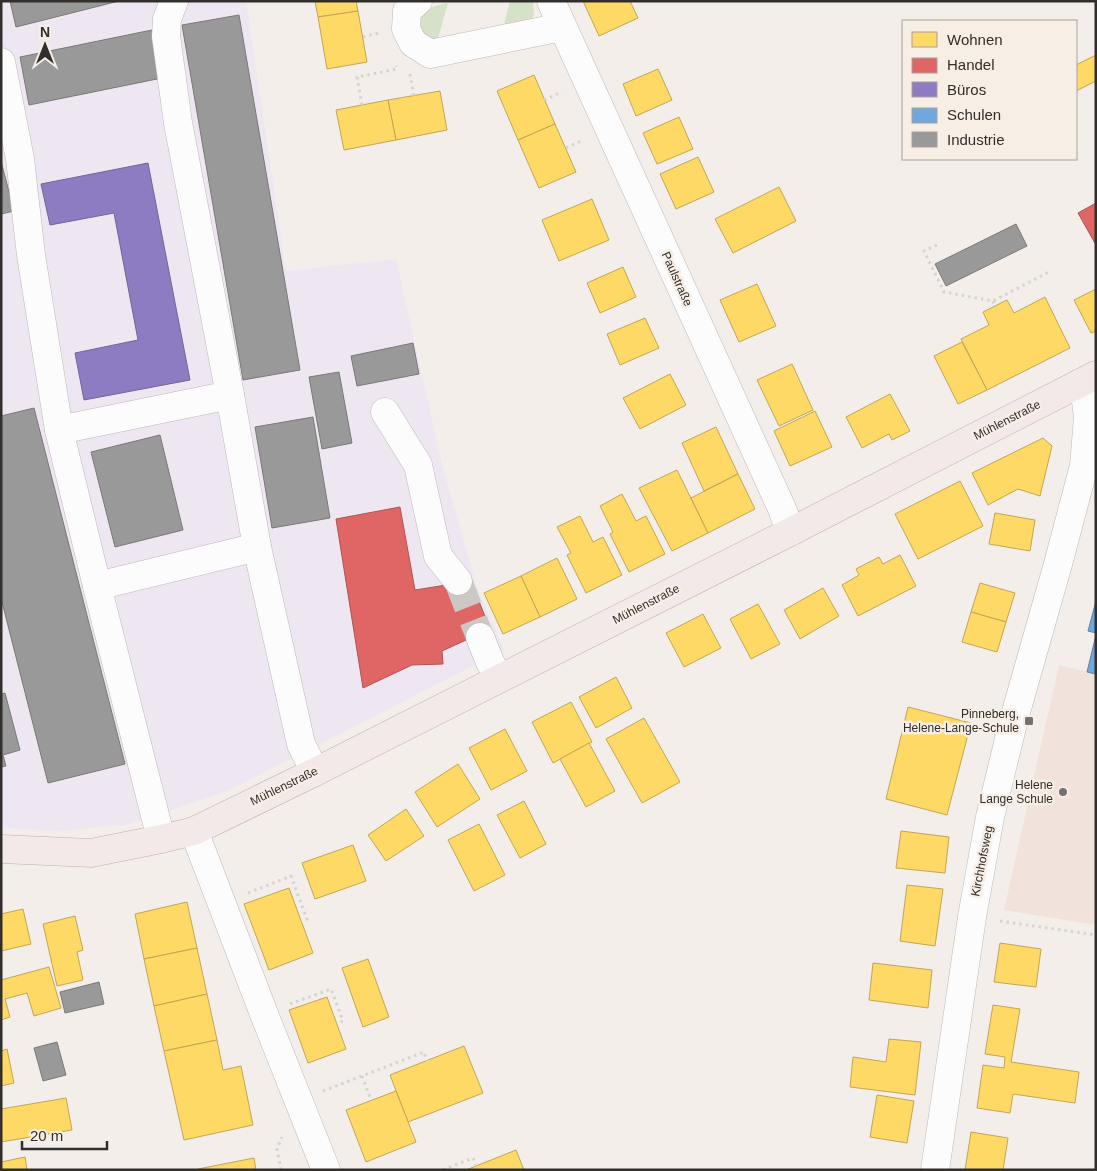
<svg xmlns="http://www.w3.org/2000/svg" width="1097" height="1171" font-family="Arial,sans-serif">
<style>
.industrial{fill:#eee7f1}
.education{fill:#f2e2dc}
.green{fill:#d5e2c7}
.homes{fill:#ffd966;stroke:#c1a654}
.shops{fill:#e06666;stroke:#ac5554}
.offices{fill:#8e7cc3;stroke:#726595}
.schools{fill:#6fa8dc;stroke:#5c83a7}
.industry{fill:#999;stroke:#7a7978}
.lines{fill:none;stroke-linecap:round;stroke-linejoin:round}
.minor-tunnel{stroke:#ccc8c4;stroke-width:28;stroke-dasharray:28 14;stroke-linecap:butt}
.minor-casing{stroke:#bcb8b5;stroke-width:29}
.major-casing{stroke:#c0aeab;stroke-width:29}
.path{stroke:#d5d4d3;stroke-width:3;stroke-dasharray:2.5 4;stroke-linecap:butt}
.minor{stroke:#fdfcfc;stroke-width:28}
.major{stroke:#f3e9e8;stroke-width:28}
.poi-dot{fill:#75716e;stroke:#f7eee6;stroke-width:2}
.labels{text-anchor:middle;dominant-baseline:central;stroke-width:5;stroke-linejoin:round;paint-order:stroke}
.street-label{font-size:12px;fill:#312e2b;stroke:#f7eee6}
.poi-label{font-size:12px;fill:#312e2b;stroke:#f7eee6;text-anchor:end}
</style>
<rect width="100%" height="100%" fill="#f3eeea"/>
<path class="industrial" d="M1 1H246L286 271 396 259 442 464 477 587 504 650 228 791 130 824 61 831 1 828Z"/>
<path class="education" d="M1059 665 1096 674V925L1004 910Z"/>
<g class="green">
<path d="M510 1H533L534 14 530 23 503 29Z"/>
<path d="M448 3 437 42 424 37 417 20C426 8 433 6 448 3Z"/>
</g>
<g class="homes">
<path d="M315 1H356L358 11 318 17Z"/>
<path d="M583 1H630L638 18 599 36Z"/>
<path d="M358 11 367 62 327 69 318 17Z"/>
<path d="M1096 55V81L1076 91V65Z"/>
<path d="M658 69 672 100 636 116 623 84Z"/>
<path d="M534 75 555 124 518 140 497 91Z"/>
<path d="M440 91 447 130 396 140 388 100Z"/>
<path d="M388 100 396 140 344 150 336 110Z"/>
<path d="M679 117 693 149 657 164 643 133Z"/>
<path d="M555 124 576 172 539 188 518 140Z"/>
<path d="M698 157 714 192 676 209 660 174Z"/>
<path d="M779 187 796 221 733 253 715 219Z"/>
<path d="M592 199 609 240 559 261 542 220Z"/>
<path d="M623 267 636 297 600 313 587 283Z"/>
<path d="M757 284 776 326 739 342 720 300Z"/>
<path d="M1096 289V331L1091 333 1074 300Z"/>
<path d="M1045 297 1070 348 987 390 961 339 989 325 983 312 1007 300 1014 313Z"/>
<path d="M645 318 659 348 620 365 607 334Z"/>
<path d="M962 342 987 390 958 404 934 356Z"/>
<path d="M792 364 813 410 779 426 757 380Z"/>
<path d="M670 374 686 405 640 429 623 398Z"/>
<path d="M890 394 910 431 892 440 889 434 862 448 846 417Z"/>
<path d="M815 411 832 447 790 466 774 431Z"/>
<path d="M716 427 738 474 704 491 682 443Z"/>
<path d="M1043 438 1052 446 1040 496 1018 489 988 505 972 473Z"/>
<path d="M677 470 708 533 672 551 639 488Z"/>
<path d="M738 474 755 509 708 533 691 498Z"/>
<path d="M960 481 983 526 918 559 895 514Z"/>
<path d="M622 494 636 521 646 516 665 554 629 572 610 534 613 532 600 506Z"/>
<path d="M995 513 1035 520 1030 551 989 544Z"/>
<path d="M580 516 593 542 603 537 622 575 586 593 567 555 571 553 557 527Z"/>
<path d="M900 555 916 586 858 616 842 585 859 575 856 569 879 557 883 564Z"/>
<path d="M557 558 577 599 540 617 521 576Z"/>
<path d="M521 576 540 617 503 634 484 593Z"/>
<path d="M980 583 1015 593 1006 622 971 612Z"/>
<path d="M823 588 839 616 800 639 784 610Z"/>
<path d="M758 604 780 644 751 659 730 619Z"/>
<path d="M971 612 1006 622 997 652 962 642Z"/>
<path d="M703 614 721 648 684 667 666 633Z"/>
<path d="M616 677 632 708 596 728 579 697Z"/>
<path d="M571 702 592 742 553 763 532 722Z"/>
<path d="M908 707 971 723 947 815 886 799Z"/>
<path d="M644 718 680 782 642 803 606 739Z"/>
<path d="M505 729 527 771 491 790 469 748Z"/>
<path d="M589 743 615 791 586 807 560 759Z"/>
<path d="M458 764 480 799 437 827 415 792Z"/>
<path d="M524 801 546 844 520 858 497 815Z"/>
<path d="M406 809 424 836 386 861 368 835Z"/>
<path d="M479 824 505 875 474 891 448 840Z"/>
<path d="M901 831 949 837 945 873 896 868Z"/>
<path d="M353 845 366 881 315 899 302 863Z"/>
<path d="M907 885 943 889 935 946 900 941Z"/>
<path d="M289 888 313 953 269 970 244 904Z"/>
<path d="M187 902 197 948 144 959 135 914Z"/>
<path d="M23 909 31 944 1 951V914Z"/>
<path d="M75 916 83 950 77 952 83 980 57 986 43 924Z"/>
<path d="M1000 943 1041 949 1036 987 994 982Z"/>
<path d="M197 948 207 994 154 1006 144 959Z"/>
<path d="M368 959 389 1017 363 1027 342 968Z"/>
<path d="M873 963 932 970 928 1008 869 1000Z"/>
<path d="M49 967 61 1008 34 1016 27 993 5 999 10 1017 1 1020V980Z"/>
<path d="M207 994 217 1040 164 1051 154 1006Z"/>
<path d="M327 997 346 1049 308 1063 289 1010Z"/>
<path d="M993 1005 1020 1009 1011 1062 1079 1072 1075 1103 1013 1094 1010 1113 977 1108 983 1065 1004 1068 1005 1057 985 1054Z"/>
<path d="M889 1039 921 1042 915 1095 850 1087 853 1057 886 1062Z"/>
<path d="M217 1040 223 1070 241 1066 253 1125 184 1140 164 1051Z"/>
<path d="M464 1046 483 1093 408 1122 390 1075Z"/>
<path d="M7 1049 14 1083 1 1086V1051Z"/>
<path d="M396 1091 416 1142 366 1162 346 1110Z"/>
<path d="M877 1095 914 1101 907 1143 870 1137Z"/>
<path d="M66 1098 72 1130 1 1142V1109Z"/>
<path d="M971 1132 1008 1138 1003 1170H965Z"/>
<path d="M516 1150 524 1170H466Z"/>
<path d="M25 1157 27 1170H1V1162Z"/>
<path d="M254 1158 256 1170H199L198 1169Z"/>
</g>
<g class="shops">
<path d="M1096 203V245L1078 213Z"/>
<path d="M400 507 415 590 471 581 490 629 442 651 443 664 412 665 363 688 336 519Z"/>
</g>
<path class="offices" d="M148 163 190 380 84 400 75 353 138 340 114 213 50 225 41 184Z"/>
<g class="schools">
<path d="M1096 601V633L1088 631Z"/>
<path d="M1096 635V674L1087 672Z"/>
</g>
<g class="industry">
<path d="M10 1H119L16 27Z"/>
<path d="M239 15 300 370 243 380 182 25Z"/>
<path d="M152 30 162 78 29 105 20 57Z"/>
<path d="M1 161 14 211 1 214Z"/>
<path d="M1016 224 1027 246 946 286 935 264Z"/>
<path d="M413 343 419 374 357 386 351 356Z"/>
<path d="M339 372 352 443 322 449 309 377Z"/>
<path d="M34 408 125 764 48 783 1 598V416Z"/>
<path d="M313 417 330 518 272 528 255 427Z"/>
<path d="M160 435 183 530 115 547 91 452Z"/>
<path d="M5 693 20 750 3 755 6 766 1 767V694Z"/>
<path d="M99 982 104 1004 65 1013 60 992Z"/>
<path d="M57 1042 66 1075 43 1081 34 1048Z"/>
</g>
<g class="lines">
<path class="minor-tunnel" d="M458 581 480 637"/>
<defs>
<g id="minor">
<path d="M174 1 167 19 166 36 178 123 230 395 257 547 301 744 315 772"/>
<path d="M418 1 407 11 406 29 413 43 430 54 562 27"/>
<path d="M551 1 783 511 790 532"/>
<path d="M1 62 20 159 31 255 59 430 97 586 257 547"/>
<path d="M385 412 418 465 438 556 458 581"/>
<path d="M59 430 230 395"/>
<path d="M97 586 161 839"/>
<path d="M480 637 490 662 499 678"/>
<path d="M194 831 264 1014 326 1170"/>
<path d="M935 1170 972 917 990 817 1014 719 1058 564 1084 466 1088 417 1086 401 1080 383"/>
</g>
<path id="major" d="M1 849 91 853 161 839 194 831 315 772 790 532 1096 375"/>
</defs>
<use href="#minor" class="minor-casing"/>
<use href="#major" class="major-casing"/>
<g class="path">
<path d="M363 37 379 33"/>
<path d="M410 74 414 96"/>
<path d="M544 100 562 92"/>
<path d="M362 105 357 77 397 69 396 66"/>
<path d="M566 148 583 140"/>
<path d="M937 245 924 251 944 292 993 301 1049 272"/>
<path d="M993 301 995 306"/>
<path d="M248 893 291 876 307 919 301 920"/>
<path d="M1000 921 1096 935"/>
<path d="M290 1004 331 989 343 1021 337 1023"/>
<path d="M362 1076 371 1100"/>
<path d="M323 1091 424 1052 427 1061"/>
<path d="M281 1170 277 1149 282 1137"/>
<path d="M443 1170 473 1158 476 1166"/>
</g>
<use href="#minor" class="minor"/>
<use href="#major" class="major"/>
</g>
<g class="poi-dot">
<rect x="1024" y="716" width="10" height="10" rx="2.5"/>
<circle cx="1063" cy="792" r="5"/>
</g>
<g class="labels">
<g class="street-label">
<text transform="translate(677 279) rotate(66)">Paulstraße</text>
<text transform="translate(1007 420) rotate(-27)">Mühlenstraße</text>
<text transform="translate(646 604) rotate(-27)">Mühlenstraße</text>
<text transform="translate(284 786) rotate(-26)">Mühlenstraße</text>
<text transform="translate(982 861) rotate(-79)">Kirchhofsweg</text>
</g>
<g class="poi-label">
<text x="1019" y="714">Pinneberg,<tspan x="1019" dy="14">Helene-Lange-Schule</tspan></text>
<text x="1053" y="785">Helene<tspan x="1053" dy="14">Lange Schule</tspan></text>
</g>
</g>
<rect width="1097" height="1171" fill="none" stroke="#312e2b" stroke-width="5"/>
<rect x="902" y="20" width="175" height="140" fill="#f7eee6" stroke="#a8a19b"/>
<rect x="912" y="32" width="25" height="15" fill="#ffd966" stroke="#a8a19b"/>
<text x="947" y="45" font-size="15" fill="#312e2b">Wohnen</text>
<rect x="912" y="58" width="25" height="15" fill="#e06666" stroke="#a8a19b"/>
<text x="947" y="70" font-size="15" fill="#312e2b">Handel</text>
<rect x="912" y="82" width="25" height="15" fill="#8e7cc3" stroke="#a8a19b"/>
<text x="947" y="95" font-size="15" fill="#312e2b">Büros</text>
<rect x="912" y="108" width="25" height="15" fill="#6fa8dc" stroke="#a8a19b"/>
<text x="947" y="120" font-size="15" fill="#312e2b">Schulen</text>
<rect x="912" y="132" width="25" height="15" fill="#999999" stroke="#a8a19b"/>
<text x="947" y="145" font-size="15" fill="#312e2b">Industrie</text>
<g transform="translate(45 45)" stroke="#f7eee6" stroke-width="4" paint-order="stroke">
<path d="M0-4L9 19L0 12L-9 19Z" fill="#312e2b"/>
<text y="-8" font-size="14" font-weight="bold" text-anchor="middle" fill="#312e2b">N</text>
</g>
<path d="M22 1141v8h85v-8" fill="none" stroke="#312e2b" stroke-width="2.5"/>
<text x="30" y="1141" font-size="15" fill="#312e2b" stroke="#f7eee6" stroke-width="4" paint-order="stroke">20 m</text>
</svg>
